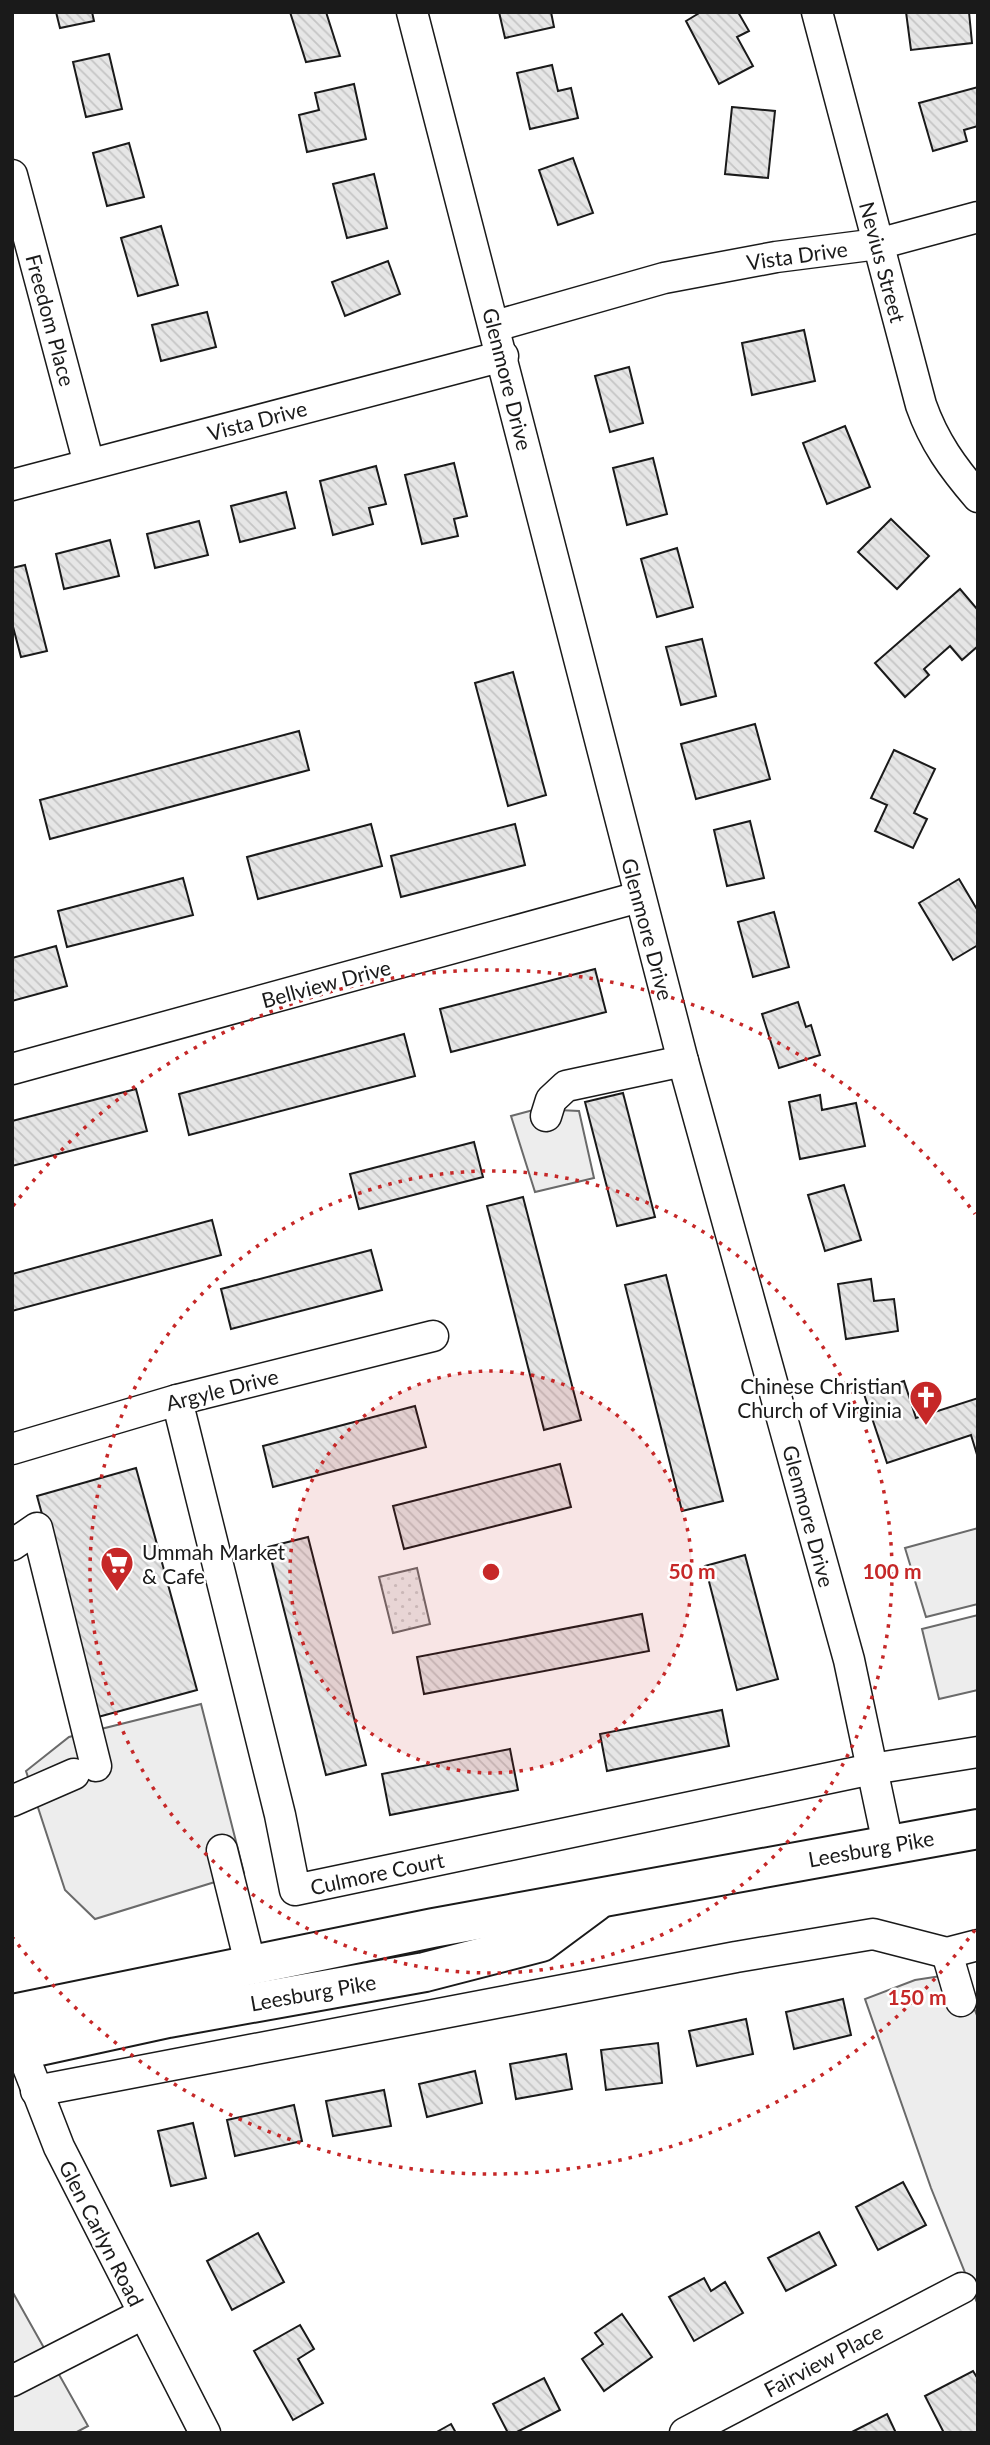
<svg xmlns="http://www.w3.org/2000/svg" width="990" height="2445" font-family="Lato,sans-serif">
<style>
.grass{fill:url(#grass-dots);stroke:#6a6a6a;stroke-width:2}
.built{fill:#ededed;stroke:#6a6a6a;stroke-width:2}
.building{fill:url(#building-back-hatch);stroke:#1a1a1a;stroke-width:2}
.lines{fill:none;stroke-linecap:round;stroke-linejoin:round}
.minor-casing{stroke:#1a1a1a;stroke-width:33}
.major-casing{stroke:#1a1a1a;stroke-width:42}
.minor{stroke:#fff;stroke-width:30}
.major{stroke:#fff;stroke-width:38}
.ring{fill:none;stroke:#c62828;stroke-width:3.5;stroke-dasharray:3.5 7}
.labels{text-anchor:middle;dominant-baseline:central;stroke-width:5;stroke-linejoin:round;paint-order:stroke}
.street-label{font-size:21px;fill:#1a1a1a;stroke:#fff}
.poi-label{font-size:21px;fill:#1a1a1a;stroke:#fff;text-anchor:end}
.centre{fill:#c62828;stroke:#fff;stroke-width:3.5}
.ring-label{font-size:21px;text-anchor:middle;font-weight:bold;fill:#c62828;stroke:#fff;stroke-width:5;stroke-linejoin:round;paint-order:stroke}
</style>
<defs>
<pattern id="grass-dots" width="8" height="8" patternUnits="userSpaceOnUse" patternTransform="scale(1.75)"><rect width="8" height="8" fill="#ededed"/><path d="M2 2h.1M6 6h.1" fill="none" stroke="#cbcbcb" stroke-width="1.8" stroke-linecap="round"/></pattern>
<pattern id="building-back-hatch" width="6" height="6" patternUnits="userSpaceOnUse" patternTransform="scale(1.75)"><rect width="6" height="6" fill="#e6e6e6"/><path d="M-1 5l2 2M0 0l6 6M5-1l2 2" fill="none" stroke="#c5c5c5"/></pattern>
</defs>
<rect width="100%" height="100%" fill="#fff"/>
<path class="grass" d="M417 1568 430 1624 393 1633 379 1577Z"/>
<g class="built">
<path d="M537 1109 579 1111 594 1178 535 1192 511 1116Z"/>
<path d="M978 1528V1604L926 1617 905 1548Z"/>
<path d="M978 1615V1690L939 1699 922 1629Z"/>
<path d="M201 1704 244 1873 95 1919 65 1890 26 1771 69 1737Z"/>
<path d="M960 1973 978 2018V2305L931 2188 865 1999 915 1980Z"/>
<path d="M12 2291 88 2426 75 2433H12Z"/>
</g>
<g class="building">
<path d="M56 12H92L94 21 60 28Z"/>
<path d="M290 12H326L340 56 306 62Z"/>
<path d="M499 12H551L554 27 505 38Z"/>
<path d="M701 12H738L749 31 737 37 753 66 719 84 686 21Z"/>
<path d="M906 12H969L972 43 911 50Z"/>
<path d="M109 54 122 109 86 117 73 62Z"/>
<path d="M552 65 558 91 571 88 578 118 530 129 517 73Z"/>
<path d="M354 84 366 139 307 152 299 115 319 110 315 93Z"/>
<path d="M978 87V126L964 130 967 141 933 151 919 103Z"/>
<path d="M732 107 775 111 768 178 725 174Z"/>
<path d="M129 143 144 197 107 206 93 153Z"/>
<path d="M573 158 593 213 558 225 539 170Z"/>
<path d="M374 174 387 228 347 238 333 184Z"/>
<path d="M161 226 178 285 138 296 121 238Z"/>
<path d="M388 261 400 294 345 316 332 282Z"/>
<path d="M207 312 216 347 161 361 152 325Z"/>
<path d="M804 330 815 381 752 395 742 343Z"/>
<path d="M629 367 643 423 610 432 595 376Z"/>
<path d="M845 426 870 487 827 504 803 443Z"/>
<path d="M653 458 667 514 627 525 613 468Z"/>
<path d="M454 463 467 516 454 519 458 536 422 544 405 475Z"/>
<path d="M376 466 386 504 369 508 373 524 333 535 320 481Z"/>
<path d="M286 492 295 528 240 542 231 506Z"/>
<path d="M891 519 929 556 897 589 858 552Z"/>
<path d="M199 521 208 555 155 568 147 534Z"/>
<path d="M110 540 119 576 64 589 56 554Z"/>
<path d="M677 548 693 607 657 617 641 559Z"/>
<path d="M25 565 47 651 21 657 12 623V568Z"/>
<path d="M960 589 978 610V646L962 660 950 646 924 669 929 675 905 697 875 663Z"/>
<path d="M702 639 716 696 681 705 666 647Z"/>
<path d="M513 672 546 795 508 806 475 683Z"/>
<path d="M755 724 770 779 696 799 681 744Z"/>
<path d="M299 731 309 770 50 839 40 800Z"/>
<path d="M894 750 935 769 914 813 927 819 913 848 875 831 887 805 871 798Z"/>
<path d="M750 821 764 878 727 886 714 830Z"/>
<path d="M371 824 382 866 258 899 247 857Z"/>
<path d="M515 824 525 865 401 897 391 856Z"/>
<path d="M183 878 193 915 67 947 58 911Z"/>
<path d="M959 879 978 911V945L953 960 919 903Z"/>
<path d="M774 912 789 967 753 977 738 922Z"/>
<path d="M56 946 67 986 12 1001V958Z"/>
<path d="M595 969 606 1012 451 1052 440 1009Z"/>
<path d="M798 1002 806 1027 811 1025 820 1055 779 1068 762 1014Z"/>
<path d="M404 1034 415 1076 189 1135 179 1094Z"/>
<path d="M136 1089 147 1131 12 1166V1121Z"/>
<path d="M623 1093 655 1217 617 1226 585 1102Z"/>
<path d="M820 1095 822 1110 856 1103 865 1146 800 1159 789 1102Z"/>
<path d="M474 1142 483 1177 359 1209 350 1174Z"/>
<path d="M844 1185 861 1240 825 1251 808 1195Z"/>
<path d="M523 1197 581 1420 544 1430 487 1206Z"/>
<path d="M212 1220 221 1255 12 1311V1274Z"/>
<path d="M371 1250 382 1290 231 1329 221 1289Z"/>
<path d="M666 1275 723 1501 682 1511 625 1285Z"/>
<path d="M871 1279 874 1301 894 1299 898 1331 846 1339 838 1284Z"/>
<path d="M904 1381 916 1418 978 1398V1458L971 1435 887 1463 864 1394Z"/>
<path d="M415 1406 426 1447 273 1487 263 1446Z"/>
<path d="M560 1464 571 1507 404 1549 393 1506Z"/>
<path d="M136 1468 197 1690 98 1717 37 1496Z"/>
<path d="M308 1537 366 1765 326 1775 268 1547Z"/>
<path d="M745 1555 778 1679 737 1690 705 1566Z"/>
<path d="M642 1614 649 1651 424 1694 417 1657Z"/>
<path d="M722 1710 729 1746 607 1771 600 1734Z"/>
<path d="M510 1749 518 1790 390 1815 382 1774Z"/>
<path d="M843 1999 851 2035 794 2049 786 2012Z"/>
<path d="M746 2019 753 2054 697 2066 689 2031Z"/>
<path d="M658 2043 662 2083 606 2090 601 2050Z"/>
<path d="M566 2054 572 2089 516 2099 510 2064Z"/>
<path d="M475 2071 482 2103 427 2117 419 2084Z"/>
<path d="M384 2090 391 2126 333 2136 326 2101Z"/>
<path d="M294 2105 302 2141 235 2156 227 2120Z"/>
<path d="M193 2123 206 2178 171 2186 158 2131Z"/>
<path d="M903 2182 926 2225 878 2250 856 2207Z"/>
<path d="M819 2232 836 2265 786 2291 768 2258Z"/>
<path d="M258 2233 284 2282 232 2310 207 2261Z"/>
<path d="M704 2278 711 2291 725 2282 743 2313 694 2341 669 2297Z"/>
<path d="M622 2314 652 2357 604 2391 582 2359 603 2344 595 2333Z"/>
<path d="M300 2325 314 2349 298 2359 323 2403 293 2420 254 2351Z"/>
<path d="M973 2371 978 2379V2433H944L925 2396Z"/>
<path d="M544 2378 560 2410 515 2433H508L493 2404Z"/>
<path d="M887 2414 896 2433H850Z"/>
<path d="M451 2424 456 2433H435Z"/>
</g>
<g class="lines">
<defs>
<g id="minor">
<path d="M412 12 683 1061 849 1660 888 1844"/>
<path d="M817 12 921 405C934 442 953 468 978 497"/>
<path d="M12 175 89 464"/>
<path d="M495 326 664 278 776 257 878 244 978 217"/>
<path d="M12 485 503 356"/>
<path d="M12 1069 639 897"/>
<path d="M546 1116 551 1100 566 1086 683 1061"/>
<path d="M177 1400 280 1815 295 1890 872 1769 978 1752"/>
<path d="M12 1449 177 1400 433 1336"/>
<path d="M12 1545 37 1528 96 1766"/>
<path d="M12 1801 74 1774"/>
<path d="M222 1850 251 1967"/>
<path d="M947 1953 961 2001"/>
<path d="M14 2031 59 2147 205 2433"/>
<path d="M36 2091 736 1957 873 1934 947 1953 978 1945"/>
<path d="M12 2381 143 2314"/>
<path d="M685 2433 962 2288"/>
</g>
<g id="major">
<path d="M12 2014 433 1928 978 1829"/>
<path d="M12 2052 168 2018 425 1972 541 1942 595 1902"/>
</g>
</defs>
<use href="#minor" class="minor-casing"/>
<use href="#major" class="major-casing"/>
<use href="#minor" class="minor"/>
<use href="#major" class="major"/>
</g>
<circle cx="491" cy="1572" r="201" fill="#c62828" fill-opacity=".12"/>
<g class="ring">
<circle cx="491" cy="1572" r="201"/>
<circle cx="491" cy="1572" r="401"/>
<path d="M975 1930A602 602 0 0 1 13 1938M13 1206A602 602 0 0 1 975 1214"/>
</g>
<defs>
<symbol id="church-pin" viewBox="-11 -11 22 30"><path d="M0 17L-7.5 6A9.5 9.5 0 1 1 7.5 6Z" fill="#c62828" stroke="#fff"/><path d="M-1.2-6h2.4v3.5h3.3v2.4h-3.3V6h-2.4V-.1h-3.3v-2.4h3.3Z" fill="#fff"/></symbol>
<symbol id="supermarket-pin" viewBox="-11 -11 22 30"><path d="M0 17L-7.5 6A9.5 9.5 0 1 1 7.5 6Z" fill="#c62828" stroke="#fff"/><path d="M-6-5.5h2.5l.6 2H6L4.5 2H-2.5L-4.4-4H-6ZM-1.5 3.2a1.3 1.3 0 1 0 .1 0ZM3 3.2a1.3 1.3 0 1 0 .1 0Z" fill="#fff"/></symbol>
</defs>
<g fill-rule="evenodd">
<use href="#church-pin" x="907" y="1378" width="38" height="52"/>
<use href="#supermarket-pin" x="98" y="1544" width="38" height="52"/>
</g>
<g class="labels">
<g class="street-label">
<text transform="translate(797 255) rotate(-8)">Vista Drive</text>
<text transform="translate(883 262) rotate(75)">Nevius Street</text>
<text transform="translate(51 320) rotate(75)">Freedom Place</text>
<text transform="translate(508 379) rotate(76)">Glenmore Drive</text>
<text transform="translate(257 420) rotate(-15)">Vista Drive</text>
<text transform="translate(648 929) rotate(75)">Glenmore Drive</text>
<text transform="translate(326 983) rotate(-15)">Bellview Drive</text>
<text transform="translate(222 1389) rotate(-14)">Argyle Drive</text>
<text transform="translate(809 1516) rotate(75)">Glenmore Drive</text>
<text transform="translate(871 1848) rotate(-10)">Leesburg Pike</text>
<text transform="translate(377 1873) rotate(-12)">Culmore Court</text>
<text transform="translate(313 1992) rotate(-10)">Leesburg Pike</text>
<text transform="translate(102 2233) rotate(63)">Glen Carlyn Road</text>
<text transform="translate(823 2360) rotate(-28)">Fairview Place</text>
</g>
<g class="poi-label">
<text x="902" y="1385">Chinese Christian<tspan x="902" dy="24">Church of Virginia</tspan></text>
<text x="142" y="1551" text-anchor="start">Ummah Market<tspan x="142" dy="24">&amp; Cafe</tspan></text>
</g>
</g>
<circle cx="491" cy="1572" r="10" class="centre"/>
<g class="ring-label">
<text x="692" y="1579">50 m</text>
<text x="892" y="1579">100 m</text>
<text x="917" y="2005">150 m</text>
</g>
<rect width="990" height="2445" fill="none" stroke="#1a1a1a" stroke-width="28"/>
</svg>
